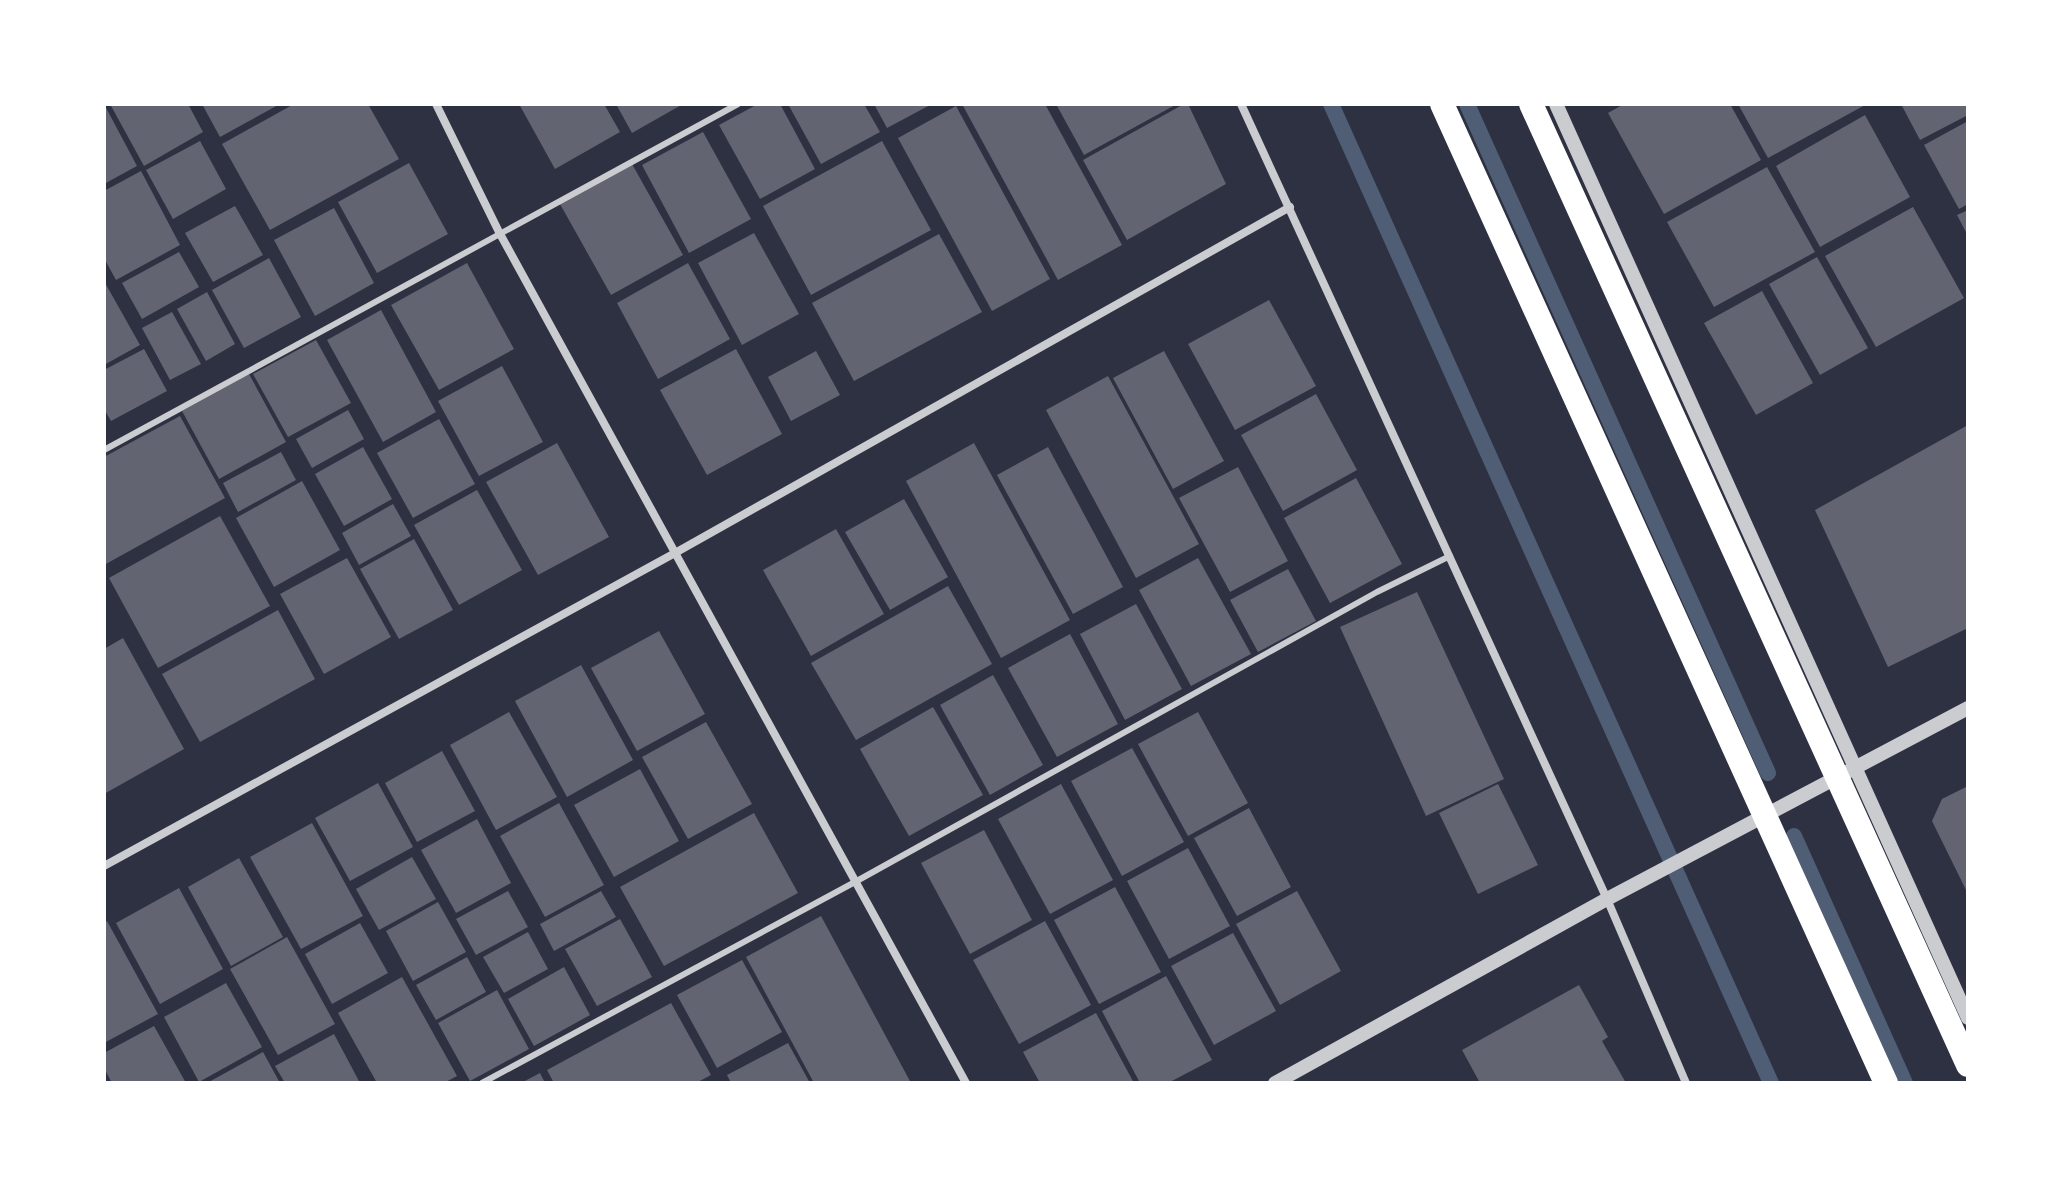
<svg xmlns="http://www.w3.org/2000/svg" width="2072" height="1187" font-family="Signika,sans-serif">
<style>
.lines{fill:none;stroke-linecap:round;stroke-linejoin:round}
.stream{stroke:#4f5d75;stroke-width:16}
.building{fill:#626471}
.service{stroke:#caccd0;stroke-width:6}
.minor{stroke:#caccd0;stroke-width:8}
.tertiary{stroke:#caccd0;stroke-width:14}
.motorway{stroke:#fff;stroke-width:24}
</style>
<rect width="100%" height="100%" fill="#2d3142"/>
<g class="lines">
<g class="stream">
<path d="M1331 104 1771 1083"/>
<path d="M1467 104 1768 773"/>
<path d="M1794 836 1905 1083"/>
</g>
</g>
<g class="building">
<path d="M104 104 137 166 104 184Z"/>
<path d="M110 104H188L203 132 144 166Z"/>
<path d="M202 104H280L220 137Z"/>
<path d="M294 104H368L399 159 270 230 222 144Z"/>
<path d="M519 104H604L620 132 555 169Z"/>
<path d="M616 104H683L632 133Z"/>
<path d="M758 104H780L815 169 760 199 719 125Z"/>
<path d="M788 104H864L880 132 821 164Z"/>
<path d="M874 104H932L887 128Z"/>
<path d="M962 104H1045L1122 245 1058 280Z"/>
<path d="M1056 104H1177L1084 155Z"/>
<path d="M1184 104H1188L1226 184 1127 240 1083 160Z"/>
<path d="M1624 104H1730L1761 160 1664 214 1608 113Z"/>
<path d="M1738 104H1867L1768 158Z"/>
<path d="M1901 104H1968V115L1920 140Z"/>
<path d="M956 106 1050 279 992 311 898 138Z"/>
<path d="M1865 115 1910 197 1820 247 1776 166Z"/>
<path d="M1968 121V204L1959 209 1924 145Z"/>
<path d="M703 132 751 219 689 253 642 165Z"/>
<path d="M200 141 226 189 173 219 146 170Z"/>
<path d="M882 141 931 230 811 295 763 206Z"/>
<path d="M409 163 448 234 377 273 338 202Z"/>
<path d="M632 164 683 255 611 295 560 204Z"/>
<path d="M1767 167 1815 252 1714 307 1667 222Z"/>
<path d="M141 171 180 245 116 280 104 258V191Z"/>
<path d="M235 206 263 255 213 282 185 233Z"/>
<path d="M1913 207 1964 298 1876 347 1825 256Z"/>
<path d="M334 208 374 283 315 316 274 240Z"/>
<path d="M1968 210V236L1957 215Z"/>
<path d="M754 233 799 314 742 345 698 263Z"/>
<path d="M939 234 982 312 854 381 812 303Z"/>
<path d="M179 252 199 287 142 319 122 283Z"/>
<path d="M1817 257 1868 348 1820 375 1769 284Z"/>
<path d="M269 258 301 317 244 348 212 290Z"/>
<path d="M467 263 514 349 439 390 391 305Z"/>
<path d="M688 263 730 339 658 379 617 303Z"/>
<path d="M104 281 140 345 104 365Z"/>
<path d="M1762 291 1813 383 1756 415 1704 323Z"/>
<path d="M207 292 235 344 206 361 177 309Z"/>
<path d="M1269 300 1316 386 1235 430 1188 344Z"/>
<path d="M381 310 436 412 383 442 327 340Z"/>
<path d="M172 312 201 364 170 380 142 328Z"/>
<path d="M316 340 351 403 288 437 253 374Z"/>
<path d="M144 349 167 391 111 421 104 409V370Z"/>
<path d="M736 349 782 434 707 475 660 390Z"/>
<path d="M816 351 840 395 791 421 768 377Z"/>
<path d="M1164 351 1224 461 1173 489 1113 378Z"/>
<path d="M502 366 543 442 479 476 438 401Z"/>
<path d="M249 374 286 442 219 479 182 411Z"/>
<path d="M1108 376 1199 544 1136 578 1046 410Z"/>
<path d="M1316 394 1357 470 1283 511 1241 435Z"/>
<path d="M348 410 364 439 312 468 296 439Z"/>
<path d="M180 416 225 498 104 565V457Z"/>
<path d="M439 419 475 484 413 518 377 453Z"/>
<path d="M1968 425V628L1888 667 1815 510Z"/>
<path d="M557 443 609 537 538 575 486 482Z"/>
<path d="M974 443 1070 620 1001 658 906 481Z"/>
<path d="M363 447 392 499 344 526 315 474Z"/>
<path d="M1048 447 1123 587 1073 614 997 475Z"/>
<path d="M281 452 296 480 238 512 223 483Z"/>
<path d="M1238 467 1288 561 1230 592 1179 498Z"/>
<path d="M1356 478 1402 564 1330 603 1284 518Z"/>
<path d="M302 481 340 550 274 587 236 518Z"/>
<path d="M477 490 522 570 459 605 414 525Z"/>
<path d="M904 499 948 577 890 610 845 532Z"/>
<path d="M393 504 411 536 359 565 342 533Z"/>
<path d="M220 516 270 606 158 668 109 578Z"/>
<path d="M836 529 884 614 811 656 763 570Z"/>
<path d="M414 539 453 610 399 639 360 569Z"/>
<path d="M347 558 391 637 324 674 280 594Z"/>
<path d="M1198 558 1251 654 1191 686 1139 590Z"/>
<path d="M1288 569 1316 621 1258 652 1230 600Z"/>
<path d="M948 586 992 664 856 740 811 663Z"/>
<path d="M1417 592 1504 779 1426 816 1340 627Z"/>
<path d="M1136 604 1182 689 1125 720 1080 634Z"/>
<path d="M278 610 315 679 200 742 162 674Z"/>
<path d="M659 631 705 714 637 751 591 668Z"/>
<path d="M1070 634 1118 724 1057 757 1008 668Z"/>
<path d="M123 638 184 749 104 794V649Z"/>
<path d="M581 665 633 760 567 797 515 701Z"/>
<path d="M993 675 1043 765 990 795 940 705Z"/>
<path d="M933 707 983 795 909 836 860 749Z"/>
<path d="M509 712 557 797 496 830 450 745Z"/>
<path d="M1198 712 1248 803 1188 836 1138 744Z"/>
<path d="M706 722 752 804 688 839 642 757Z"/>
<path d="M1132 748 1184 842 1122 876 1071 781Z"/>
<path d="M442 751 475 811 417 842 385 783Z"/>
<path d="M640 769 679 841 614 877 574 805Z"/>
<path d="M378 783 413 847 350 881 315 818Z"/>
<path d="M1061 784 1113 880 1050 914 998 819Z"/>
<path d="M1498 784 1538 865 1478 894 1439 813Z"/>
<path d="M1968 786V894L1932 821 1942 799Z"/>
<path d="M559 803 604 885 545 917 500 836Z"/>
<path d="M1249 808 1291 887 1237 916 1194 838Z"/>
<path d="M754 813 798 893 664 966 620 887Z"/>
<path d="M477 819 511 883 456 913 421 850Z"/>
<path d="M312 823 363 916 301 949 250 857Z"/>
<path d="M984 830 1032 920 970 954 921 863Z"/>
<path d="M1188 848 1230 926 1169 959 1127 881Z"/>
<path d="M412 857 436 899 379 930 356 889Z"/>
<path d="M239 858 283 937 231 966 188 887Z"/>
<path d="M1115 887 1161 972 1099 1004 1054 920Z"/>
<path d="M179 888 223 969 160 1004 116 923Z"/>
<path d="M508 891 528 927 476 955 456 919Z"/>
<path d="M601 891 616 917 554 951 540 924Z"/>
<path d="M1297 891 1341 971 1280 1005 1236 924Z"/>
<path d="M438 902 466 952 413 981 386 931Z"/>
<path d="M821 916 911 1083H814L746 957Z"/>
<path d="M620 919 652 977 597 1006 565 949Z"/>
<path d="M107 921 158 1014 104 1043V923Z"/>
<path d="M1045 921 1091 1005 1019 1044 973 960Z"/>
<path d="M360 923 388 973 332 1004 305 954Z"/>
<path d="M528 932 548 969 504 993 483 957Z"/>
<path d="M1233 933 1276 1011 1214 1045 1171 966Z"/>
<path d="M287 937 335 1024 278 1055 230 969Z"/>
<path d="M467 957 486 992 436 1020 416 985Z"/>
<path d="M742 960 782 1032 717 1068 677 995Z"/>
<path d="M564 967 590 1015 534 1046 508 999Z"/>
<path d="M1166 976 1212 1060 1168 1083H1140L1102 1011Z"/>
<path d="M402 977 457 1076 444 1083H377L338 1013Z"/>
<path d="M226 983 262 1047 199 1082 164 1017Z"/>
<path d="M1579 985 1608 1037 1602 1041 1626 1083H1480L1462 1050Z"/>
<path d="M497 990 529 1049 470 1081 438 1023Z"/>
<path d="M671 1003 711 1075 696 1083H554L547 1070Z"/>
<path d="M1096 1013 1134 1083H1040L1023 1052Z"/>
<path d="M154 1026 186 1083H112L104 1068V1053Z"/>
<path d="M334 1034 360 1083H285L275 1066Z"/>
<path d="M788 1043 810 1083H731L727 1075Z"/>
<path d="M263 1052 280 1083H207Z"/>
<path d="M540 1073 545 1083H521Z"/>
</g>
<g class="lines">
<g class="service">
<path d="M104 450 738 104"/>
<path d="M482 1083 855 882 1377 592 1450 556"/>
</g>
<g class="minor">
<path d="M436 104 499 232 966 1083"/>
<path d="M1241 104 1607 899 1686 1083"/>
<path d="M104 866 675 553 1290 207"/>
</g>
<g class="tertiary">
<path d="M1556 104 1968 1018"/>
<path d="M1275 1083 1607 899 1968 708"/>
</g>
<g class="motorway">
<path d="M1442 104 1886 1083"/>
<path d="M1531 104 1968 1065"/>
</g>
</g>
<rect width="2072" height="1187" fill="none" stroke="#ffffff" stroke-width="212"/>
</svg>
